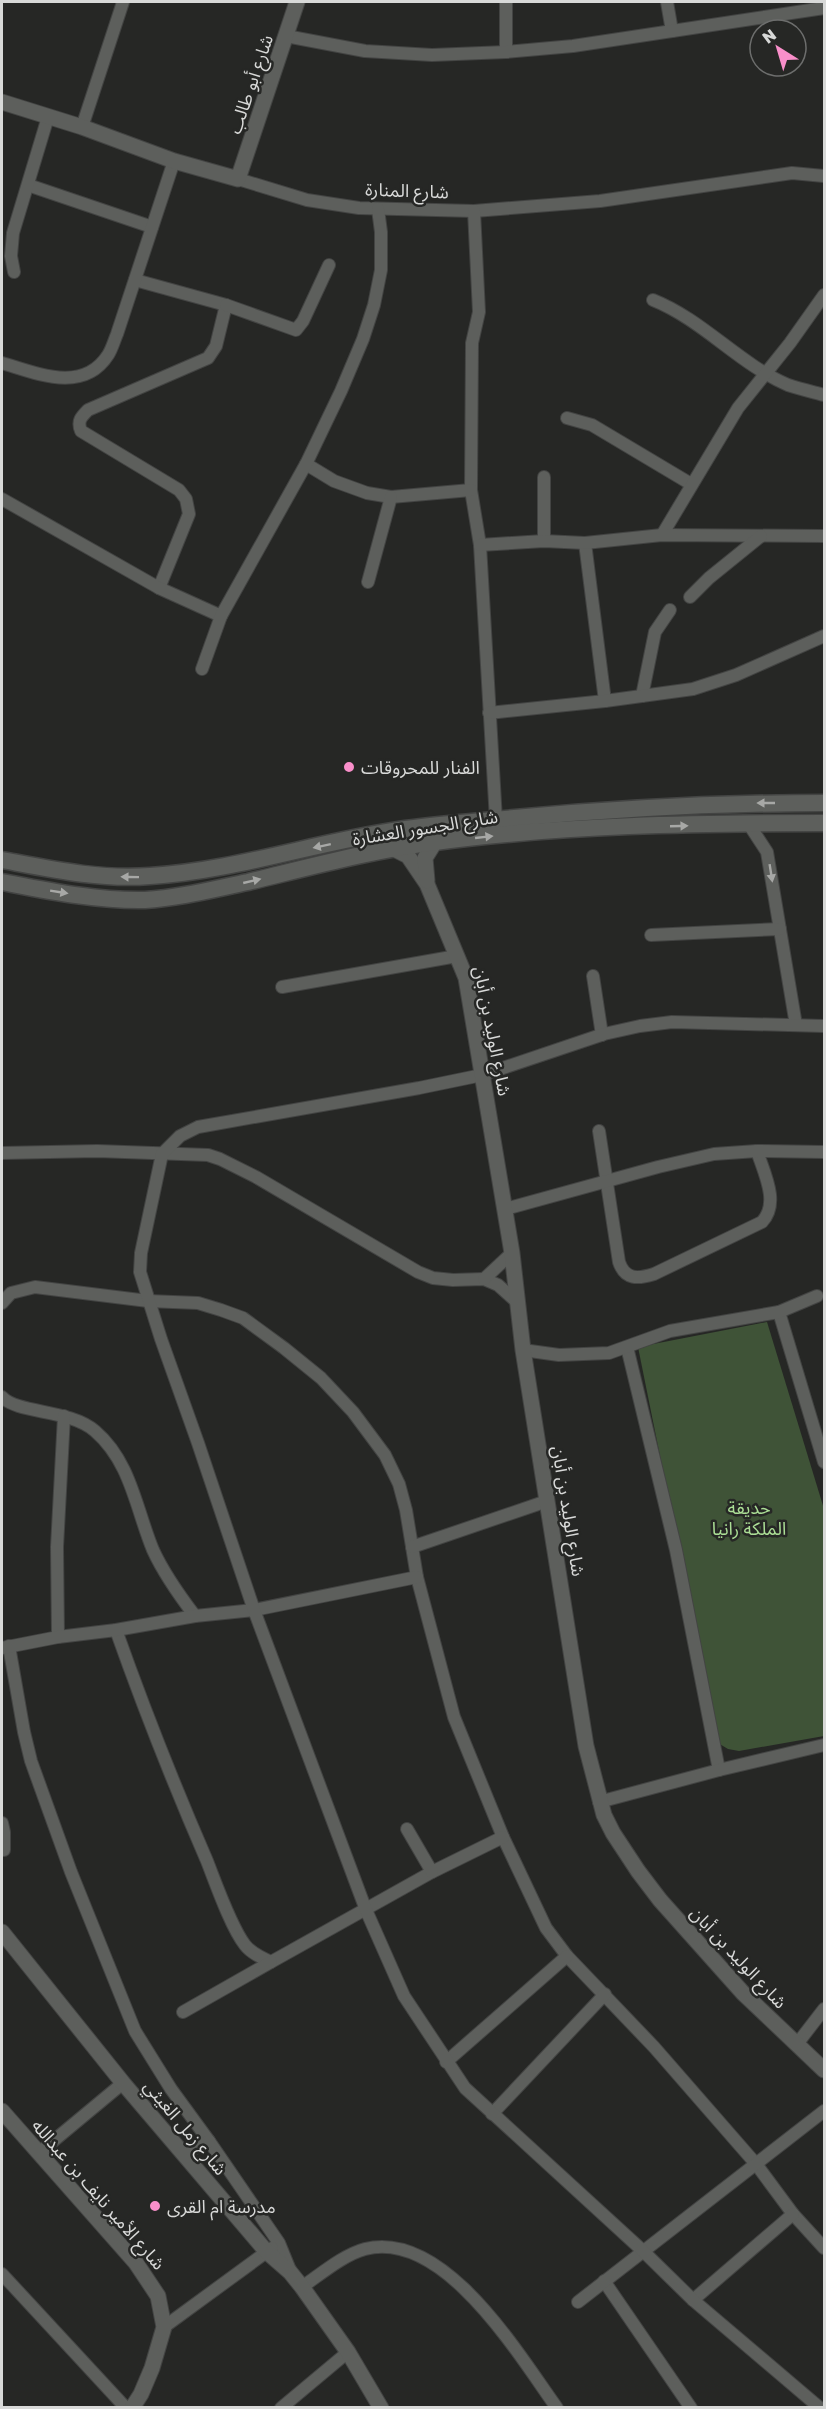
<svg xmlns="http://www.w3.org/2000/svg" width="826" height="2409" font-family="'Golos Text','Noto Sans Arabic',sans-serif">
<style>
.green{fill:#3f5337}
.lines{fill:none;stroke-linecap:round;stroke-linejoin:round}
.minor-casing{stroke:#434443;stroke-width:14}
.tertiary-casing{stroke:#434443;stroke-width:17}
.secondary-casing{stroke:#434443;stroke-width:19}
.minor{stroke:#5d5f5c;stroke-width:12}
.tertiary{stroke:#5d5f5c;stroke-width:15}
.secondary{stroke:#5d5f5c;stroke-width:16}
.oneway{fill:#a7a8a6}
.poi-dot{fill:#f98fca;stroke:#262725;stroke-width:2}
.labels{text-anchor:middle;dominant-baseline:central;stroke-width:5;stroke-linejoin:round;paint-order:stroke}
.street-label{font-size:18px;fill:#d8d9d8;stroke:#262725}
.poi-label{font-size:18px;fill:#d8d9d8;stroke:#262725;text-anchor:start}
.park-label{font-size:18px;fill:#abde95;stroke:#262725}
</style>
<rect width="100%" height="100%" fill="#262725"/>
<path class="green" d="M767 1322 824 1509V1736L739 1751 728 1749 718 1743 638 1347Z"/>
<g class="lines">
<defs>
<g id="minor">
<path d="M506 2V52"/>
<path d="M667 2 672 31"/>
<path d="M286 36 365 51 432 55 506 52 573 46 824 8"/>
<path d="M82 127 123 2"/>
<path d="M238 179 307 200 359 208 474 211 600 201 792 173 824 176"/>
<path d="M28 185 152 227"/>
<path d="M474 211 479 312 472 343 471 490 480 545 496 820"/>
<path d="M14 272 11 256 13 233 48 117"/>
<path d="M135 280 226 305 216 346 208 358 88 410C81 417 77 421 81 431L179 490 186 499 189 514 159 588"/>
<path d="M653 300C703 320 739 364 788 385 800 389 813 392 824 395"/>
<path d="M226 305 296 330 303 321 329 265"/>
<path d="M2 363C36 373 83 394 108 355 112 349 114 341 117 334L174 161"/>
<path d="M567 418 592 425 691 484"/>
<path d="M306 464 334 481 367 493 391 497 471 490"/>
<path d="M544 477V541"/>
<path d="M2 499 159 588 221 616"/>
<path d="M662 535 738 408 790 343 824 295"/>
<path d="M585 543 605 701"/>
<path d="M480 545 544 541 585 543 662 535 824 536"/>
<path d="M368 582 391 497"/>
<path d="M690 597 709 578 761 536"/>
<path d="M202 669 221 616 306 464 341 391 363 339 374 305 381 270V232L378 209"/>
<path d="M642 696 655 632 670 610"/>
<path d="M489 713 605 701 693 689 736 675 824 636"/>
<path d="M748 823 767 852 768 858 796 1025"/>
<path d="M651 935 780 929"/>
<path d="M593 976 602 1035"/>
<path d="M282 987 457 956"/>
<path d="M599 1131 619 1262C625 1280 638 1279 654 1274L762 1222C780 1203 764 1173 757 1151"/>
<path d="M2 1153 97 1151 208 1155 220 1159 256 1177 418 1272 433 1278 453 1280 484 1279 498 1285 517 1302"/>
<path d="M505 1209 658 1167 714 1154 757 1151 824 1152"/>
<path d="M484 1279 512 1253"/>
<path d="M2 1303 11 1293 35 1287 148 1301 198 1303 221 1310 243 1318 284 1348 321 1378 353 1412 385 1455 399 1484 406 1510 417 1577 454 1717 503 1837 546 1928 567 1956 654 2047 756 2164 793 2214 824 2248"/>
<path d="M779 1312 824 1462"/>
<path d="M627 1347 676 1550 719 1770"/>
<path d="M523 1350 559 1355 609 1353 670 1331 779 1312 817 1296"/>
<path d="M2 1397C18 1414 70 1409 95 1431 131 1462 136 1509 153 1550 164 1574 179 1595 195 1616"/>
<path d="M412 1547 547 1501"/>
<path d="M116 1630C144 1709 174 1785 207 1861 216 1884 231 1927 245 1945 251 1953 262 1958 271 1962L432 1872 503 1837"/>
<path d="M58 1637 57 1547 64 1416"/>
<path d="M9 1646 24 1732 31 1761 71 1872 135 2031 171 2089 209 2141 279 2243 290 2270"/>
<path d="M2 1648 58 1637 116 1630 195 1616 254 1610 417 1577"/>
<path d="M599 1802 719 1770 824 1745"/>
<path d="M2 1823 4 1832V1850"/>
<path d="M407 1829 432 1872"/>
<path d="M183 2012 271 1962"/>
<path d="M797 2044 824 2009"/>
<path d="M446 2062 567 1956"/>
<path d="M492 2114 605 1994"/>
<path d="M40 2152 123 2083"/>
<path d="M183 2154 209 2141"/>
<path d="M2 2274 126 2408"/>
<path d="M604 2281 691 2408"/>
<path d="M302 2287C321 2274 343 2255 365 2249 444 2229 518 2354 557 2408"/>
<path d="M693 2300 793 2214"/>
<path d="M578 2302 824 2111"/>
<path d="M164 2327 272 2248"/>
<path d="M281 2408 348 2352"/>
<path d="M820 2408 693 2300 643 2251 465 2088 404 1996 366 1910 254 1610 198 1443 161 1339 140 1272 141 1253 162 1154 180 1136 198 1127 419 1088 482 1075 604 1034 640 1026 672 1022 824 1026"/>
</g>
<g id="tertiary">
<path d="M2 102 82 127 174 161 238 179 297 2"/>
<path d="M392 848 408 856 427 884 466 978 512 1253 523 1350 586 1746 604 1815 613 1833 638 1871 660 1900 743 1993 824 2070"/>
<path d="M427 881 425 858 435 842"/>
<path d="M2 1932 123 2083 266 2251 290 2272 302 2287 348 2352 381 2408"/>
<path d="M2 2111 136 2263 158 2296 164 2327 152 2368 141 2394 132 2408"/>
</g>
<g id="secondary">
<path d="M2 860C50 869 100 880 150 876 234 871 316 842 399 830 431 825 463 823 494 820 604 809 714 803 824 803"/>
<path d="M2 882C49 891 97 901 145 900 180 898 214 889 248 882 310 867 372 850 435 842 563 825 695 823 824 823"/>
</g>
</defs>
<use href="#minor" class="minor-casing"/>
<use href="#tertiary" class="tertiary-casing"/>
<use href="#secondary" class="secondary-casing"/>
<use href="#minor" class="minor"/>
<use href="#tertiary" class="tertiary"/>
<use href="#secondary" class="secondary"/>
</g>
<defs><path id="oneway-solid" d="M-6-.8H1V-3.2L6.5 0L1 3.2V.8H-6Z" transform="scale(1.5)"/></defs>
<g class="oneway">
<use href="#oneway-solid" transform="translate(766 803) rotate(180)"/>
<use href="#oneway-solid" transform="translate(679 826) rotate(-2)"/>
<use href="#oneway-solid" transform="translate(484 837) rotate(-6)"/>
<use href="#oneway-solid" transform="translate(322 846) rotate(168)"/>
<use href="#oneway-solid" transform="translate(771 873) rotate(81)"/>
<use href="#oneway-solid" transform="translate(130 877) rotate(-179)"/>
<use href="#oneway-solid" transform="translate(252 881) rotate(-13)"/>
<use href="#oneway-solid" transform="translate(59 892) rotate(9)"/>
</g>
<g class="poi-dot">
<circle cx="349" cy="767" r="6"/>
<circle cx="155" cy="2206" r="6"/>
</g>
<g class="labels">
<g class="street-label">
<text transform="translate(250 84) rotate(-71)">شارع أبو طالب</text>
<text transform="translate(407 190) rotate(2)">شارع المنارة</text>
<text transform="translate(425 827) rotate(-9)">شارع الجسور العشارة</text>
<text transform="translate(493 1031) rotate(79)">شارع الوليد بن أبان</text>
<text transform="translate(569 1511) rotate(81)">شارع الوليد بن أبان</text>
<text transform="translate(739 1957) rotate(47)">شارع الوليد بن أبان</text>
<text transform="translate(186 2127) rotate(50)">شارع زمل الغيثي</text>
<text transform="translate(99 2194) rotate(49)">شارع الأمير نايف بن عبدالله</text>
</g>
<g class="poi-label">
<text x="361" y="767">الفنار للمحروقات</text>
<text x="167" y="2206">مدرسة ام القرى</text>
</g>
<g class="park-label">
<text x="749" y="1507">حديقة<tspan x="749" dy="21">الملكة رانيا</tspan></text>
</g>
</g>
<rect width="826" height="2409" fill="none" stroke="#d8d9d8" stroke-width="6"/>
<g transform="translate(778 48) rotate(323)"><circle r="28" fill="#262725" stroke="#6d6e6d" stroke-width="1.5"/>
<path d="M0-4.5L10 22L0 15L-10 22Z" fill="#f98fca"/>
<text y="-9" font-size="16" font-weight="bold" text-anchor="middle" fill="#d8d9d8">N</text>
</g>
</svg>
